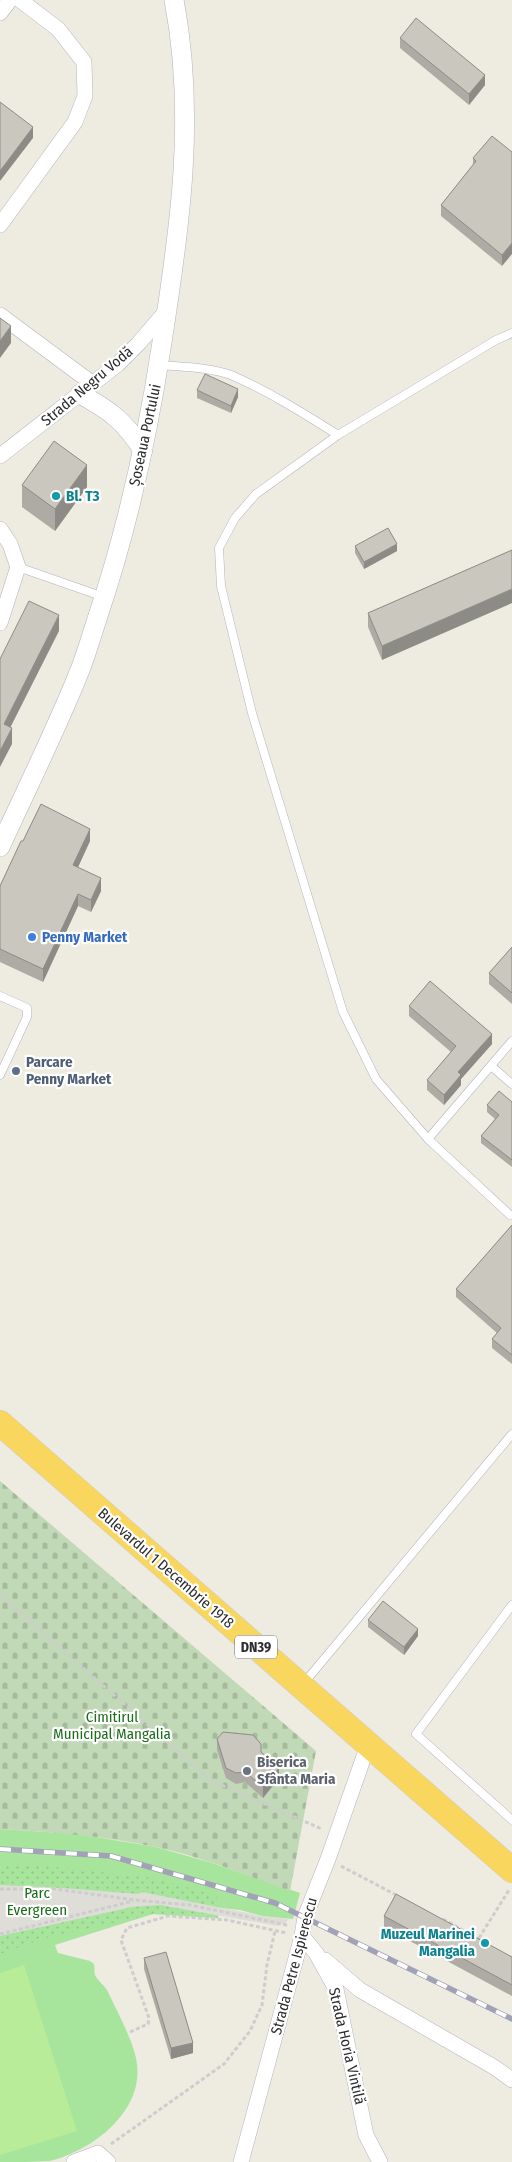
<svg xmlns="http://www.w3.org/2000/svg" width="512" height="2162" font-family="'Fira Sans Condensed',sans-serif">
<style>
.grass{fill:#a7e59c}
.cemetery{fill:url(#cemetery-stones)}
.park{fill:url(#park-dots)}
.pitch{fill:#b9ec98}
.plaza{fill:#deddd7}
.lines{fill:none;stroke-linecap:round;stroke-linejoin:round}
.service-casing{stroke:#b3b3c0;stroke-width:9}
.minor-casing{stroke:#b3b3c0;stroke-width:16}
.tertiary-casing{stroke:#b3b3c0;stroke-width:20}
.trunk-casing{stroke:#cdcdcd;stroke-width:26}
.path{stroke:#cdcdcd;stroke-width:3;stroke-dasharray:4 2.5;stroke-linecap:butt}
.service{stroke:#fff;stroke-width:8}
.minor{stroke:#fff;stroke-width:15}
.tertiary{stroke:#fff;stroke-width:19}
.trunk{stroke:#f9d65d;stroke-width:25}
.rail-casing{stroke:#a2a2b7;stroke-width:5.5}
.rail{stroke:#fff;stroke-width:4;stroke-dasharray:11;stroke-linecap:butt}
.wall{fill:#aeaba4}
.shaded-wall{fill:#8d8b86}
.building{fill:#cac7bf;stroke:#8d8b86}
.culture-dot{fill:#0f9aa8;stroke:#fff;stroke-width:2}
.shop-dot{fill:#3f7fe0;stroke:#fff;stroke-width:2}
.service-dot{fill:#5c6f8a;stroke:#fff;stroke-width:2}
.worship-dot{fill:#6b7280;stroke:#fff;stroke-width:2}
.labels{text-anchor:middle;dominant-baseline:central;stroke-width:4.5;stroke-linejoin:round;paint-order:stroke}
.shield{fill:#fff;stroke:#6c6c6c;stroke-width:1}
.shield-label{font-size:14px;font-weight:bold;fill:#2d2d2d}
.street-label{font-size:15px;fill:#2d2d2d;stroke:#fff}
.culture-label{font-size:15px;font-weight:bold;fill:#0d838f;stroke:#fff;text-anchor:start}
.shop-label{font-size:15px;font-weight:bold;fill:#366cbe;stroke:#fff;text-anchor:start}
.service-label{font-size:15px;font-weight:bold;fill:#4e5e75;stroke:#fff;text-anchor:start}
.park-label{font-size:15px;fill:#1c6d1a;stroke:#fff}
.worship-label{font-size:15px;font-weight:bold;fill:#5b616d;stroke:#fff;text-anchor:start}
</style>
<defs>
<pattern id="cemetery-stones" width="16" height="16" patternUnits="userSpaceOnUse" patternTransform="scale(1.25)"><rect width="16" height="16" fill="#c1d9b6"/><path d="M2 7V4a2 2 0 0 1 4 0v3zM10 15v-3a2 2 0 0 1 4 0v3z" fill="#a6bb9d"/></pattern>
<pattern id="park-dots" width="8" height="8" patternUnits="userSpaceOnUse" patternTransform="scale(1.25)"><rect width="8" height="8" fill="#a7e59c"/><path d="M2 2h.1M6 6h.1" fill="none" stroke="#90c587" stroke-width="1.8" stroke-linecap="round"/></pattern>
</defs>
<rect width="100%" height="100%" fill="#eeebe0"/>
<g class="grass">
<path d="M0 1829 77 1834 156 1847 212 1863 300 1893 293 1919 262 1916 240 1910 0 1885Z"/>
<path d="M132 1907 218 1918 153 1914 55 1945 58 1953 90 1961 94 1964C95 1968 94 1972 95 1975 98 1981 104 1985 107 1990 116 2009 135 2044 137 2064 143 2113 91 2151 50 2161 35 2162 15 2162 0 2162V1936Z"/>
</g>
<path class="cemetery" d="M0 1481 316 1751 290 1891C246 1875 202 1857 156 1847 104 1836 52 1832 0 1829Z"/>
<path class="park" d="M0 1864 36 1865 154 1878 217 1896 218 1918 153 1914 45 1938 0 1954Z"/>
<path class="pitch" d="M24 1965 77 2131 0 2155V1973Z"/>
<path class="plaza" d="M0 1885 63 1888 138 1894 142 1892 262 1916 289 1919 285 1923 277 1926 160 1905 145 1906 132 1907 0 1936Z"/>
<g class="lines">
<defs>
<g id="service">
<path d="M159 365C182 367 209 367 231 375 268 391 303 413 338 435"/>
<path d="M18 567 104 597"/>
<path d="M0 996 27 1008V1017L0 1075"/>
<path d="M491 1066 512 1084"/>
<path d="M428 1139 512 1041"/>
<path d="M510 1215 428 1139 376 1079 343 1012 252 713 221 586 219 548 235 518 256 494 338 435 496 340 512 333"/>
<path d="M512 1605 416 1734 512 1820"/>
<path d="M304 1683 512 1434"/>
</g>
<g id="minor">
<path d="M0 13 10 0"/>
<path d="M0 225 75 122 85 96 84 62 58 29 20 0"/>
<path d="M0 315 93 384"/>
<path d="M0 456 118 364 138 344 168 309"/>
<path d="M0 529 10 544 18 567 0 623"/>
<path d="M302 1936 316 1953 336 1989 366 2135 380 2162"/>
<path d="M325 1960 360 1990 494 2067 512 2080"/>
<path d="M74 2162 98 2153 108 2162"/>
<path d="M241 2162 302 1936 305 1917 328 1859 368 1745"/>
</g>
<g id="tertiary">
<path d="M80 394C111 411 124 421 143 450"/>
<path d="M0 847C27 788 56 730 80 670 87 652 92 634 98 616 128 527 148 434 162 342 180 228 196 115 174 0"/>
</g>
<path id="trunk" d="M0 1423 512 1870"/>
</defs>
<use href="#service" class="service-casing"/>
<use href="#minor" class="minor-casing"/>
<use href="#tertiary" class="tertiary-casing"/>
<use href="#trunk" class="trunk-casing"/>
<g class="path">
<path d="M0 1595 212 1781 322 1829"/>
<path d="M341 1866 398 1896"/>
<path d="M0 1889H55L135 1900 190 1905 287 1925"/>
<path d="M443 1919 488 1944"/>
<path d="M0 1934 133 1901"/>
<path d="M479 1938 509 1890"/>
<path d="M130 2032 148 2024 149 2018 121 1940 127 1928 168 1916 227 1920 286 1933"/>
<path d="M111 2144 224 2064 250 2031 262 2005 267 1965 275 1931"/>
</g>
<use href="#service" class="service"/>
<use href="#minor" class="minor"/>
<use href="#tertiary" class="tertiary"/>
<use href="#trunk" class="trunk"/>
<defs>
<path id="rail" d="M0 1849 111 1856 275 1903 512 2019"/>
</defs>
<use href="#rail" class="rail-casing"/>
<use href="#rail" class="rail"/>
</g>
<g class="wall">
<path d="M400 38 485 85 469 105 400 48Z"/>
<path d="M512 152 502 266 441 216V205L473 165V158Z"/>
<path d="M197 390 238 397 231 413 197 398Z"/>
<path d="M22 485 87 487 55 531 22 507Z"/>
<path d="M355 546 397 551 364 569 355 553Z"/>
<path d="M512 550 382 660 368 627V613Z"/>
<path d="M23 841H90L78 867 101 891 91 912 78 906 43 982 0 962V886Z"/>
<path d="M512 947V1004L489 984V973Z"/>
<path d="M409 1006 492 1044 461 1079V1085L444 1105 427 1090V1080L451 1052 409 1016Z"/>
<path d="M512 1102V1167L481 1143V1136L495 1119 487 1112V1105Z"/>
<path d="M512 1225V1364L492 1348V1339L497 1333 456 1297V1289Z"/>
<path d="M368 1620 418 1636 404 1655 368 1627Z"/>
<path d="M217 1739 279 1778 263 1798 245 1782 236 1784 226 1778 217 1750Z"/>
<path d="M384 1916 512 1957V1996L384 1927Z"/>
<path d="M144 1958 193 2053 171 2059 144 1969Z"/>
</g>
<g class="shaded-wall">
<path d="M485 75V85L469 105V94Z"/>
<path d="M33 127V138L0 181V171Z"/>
<path d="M512 243V254L502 266V255Z"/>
<path d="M11 326V343L0 358V341Z"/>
<path d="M238 389V397L231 413V406Z"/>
<path d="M87 465V487L55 531V509Z"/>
<path d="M397 544V551L364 569V562Z"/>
<path d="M512 589V603L382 660V646Z"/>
<path d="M59 615V631L4 740V724Z"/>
<path d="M12 728V744L0 767V751Z"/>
<path d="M90 829V841L73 878V865Z"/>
<path d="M101 878V891L91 912V900Z"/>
<path d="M78 894V906L43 982V969Z"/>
<path d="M492 1034V1044L461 1079V1085L444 1105V1095L458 1072Z"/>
<path d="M418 1629V1636L404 1655V1647Z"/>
<path d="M279 1768V1778L263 1798V1787Z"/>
<path d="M193 2043V2053L171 2059V2048Z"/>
</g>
<g class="building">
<path d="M416 18 485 75 469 94 400 38Z"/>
<path d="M0 102 33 127 0 171Z"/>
<path d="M492 136 512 152V243L502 255 441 205 476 161 473 158Z"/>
<path d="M0 318 11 326 0 341Z"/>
<path d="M205 374 238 389 231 406 197 390Z"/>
<path d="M54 441 87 465 55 509 22 485Z"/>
<path d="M388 528 397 544 364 562 355 546Z"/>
<path d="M512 550V589L382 646 368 613Z"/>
<path d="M29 601 59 615 4 724 12 728 0 751V659Z"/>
<path d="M41 804 90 829 73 865 101 878 91 900 78 894 43 969 0 949V886L21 841H23Z"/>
<path d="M512 947V993L489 973Z"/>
<path d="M430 981 492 1034 458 1072 461 1075 444 1095 427 1080 456 1046 409 1006Z"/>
<path d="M499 1091 512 1102V1160L481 1136 499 1115 487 1105Z"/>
<path d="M512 1225V1355L492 1339 501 1328 456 1289Z"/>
<path d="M383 1601 418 1629 404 1647 368 1620Z"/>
<path d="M223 1732 253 1735 261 1744V1752L279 1768 263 1787 245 1772 236 1773 226 1768 217 1739Z"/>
<path d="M396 1894 512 1957V1985L384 1916Z"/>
<path d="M166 1952 193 2043 171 2048 144 1958Z"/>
</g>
<g class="culture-dot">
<circle cx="56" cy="496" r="5"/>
<circle cx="485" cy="1943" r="5"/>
</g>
<circle class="shop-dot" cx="32" cy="937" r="5"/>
<circle class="service-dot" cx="16" cy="1071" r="5"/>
<circle class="worship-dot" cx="247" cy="1771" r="5"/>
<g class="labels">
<rect class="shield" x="235" y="1635.5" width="42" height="23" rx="4"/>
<g class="shield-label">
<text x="256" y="1647">DN39</text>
</g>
<g class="street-label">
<text transform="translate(87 386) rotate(-40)">Strada Negru Vodă</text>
<text transform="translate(145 435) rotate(-78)">Șoseaua Portului</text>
<text transform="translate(166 1568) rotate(41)">Bulevardul 1 Decembrie 1918</text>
<text transform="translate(294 1966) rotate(-75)">Strada Petre Ispierescu</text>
<text transform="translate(347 2046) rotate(77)">Strada Horia Vintilă</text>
</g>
<g class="culture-label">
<text x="66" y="496">Bl. T3</text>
<text x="475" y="1934" text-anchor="end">Muzeul Marinei<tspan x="475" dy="17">Mangalia</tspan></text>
</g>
<g class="shop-label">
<text x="42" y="937">Penny Market</text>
</g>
<g class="service-label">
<text x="26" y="1062">Parcare<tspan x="26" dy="17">Penny Market</tspan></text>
</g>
<g class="park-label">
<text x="112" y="1717">Cimitirul<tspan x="112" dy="17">Municipal Mangalia</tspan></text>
<text x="37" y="1893">Parc<tspan x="37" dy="17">Evergreen</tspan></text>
</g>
<g class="worship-label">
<text x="257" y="1762">Biserica<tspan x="257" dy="17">Sfânta Maria</tspan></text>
</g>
</g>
</svg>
